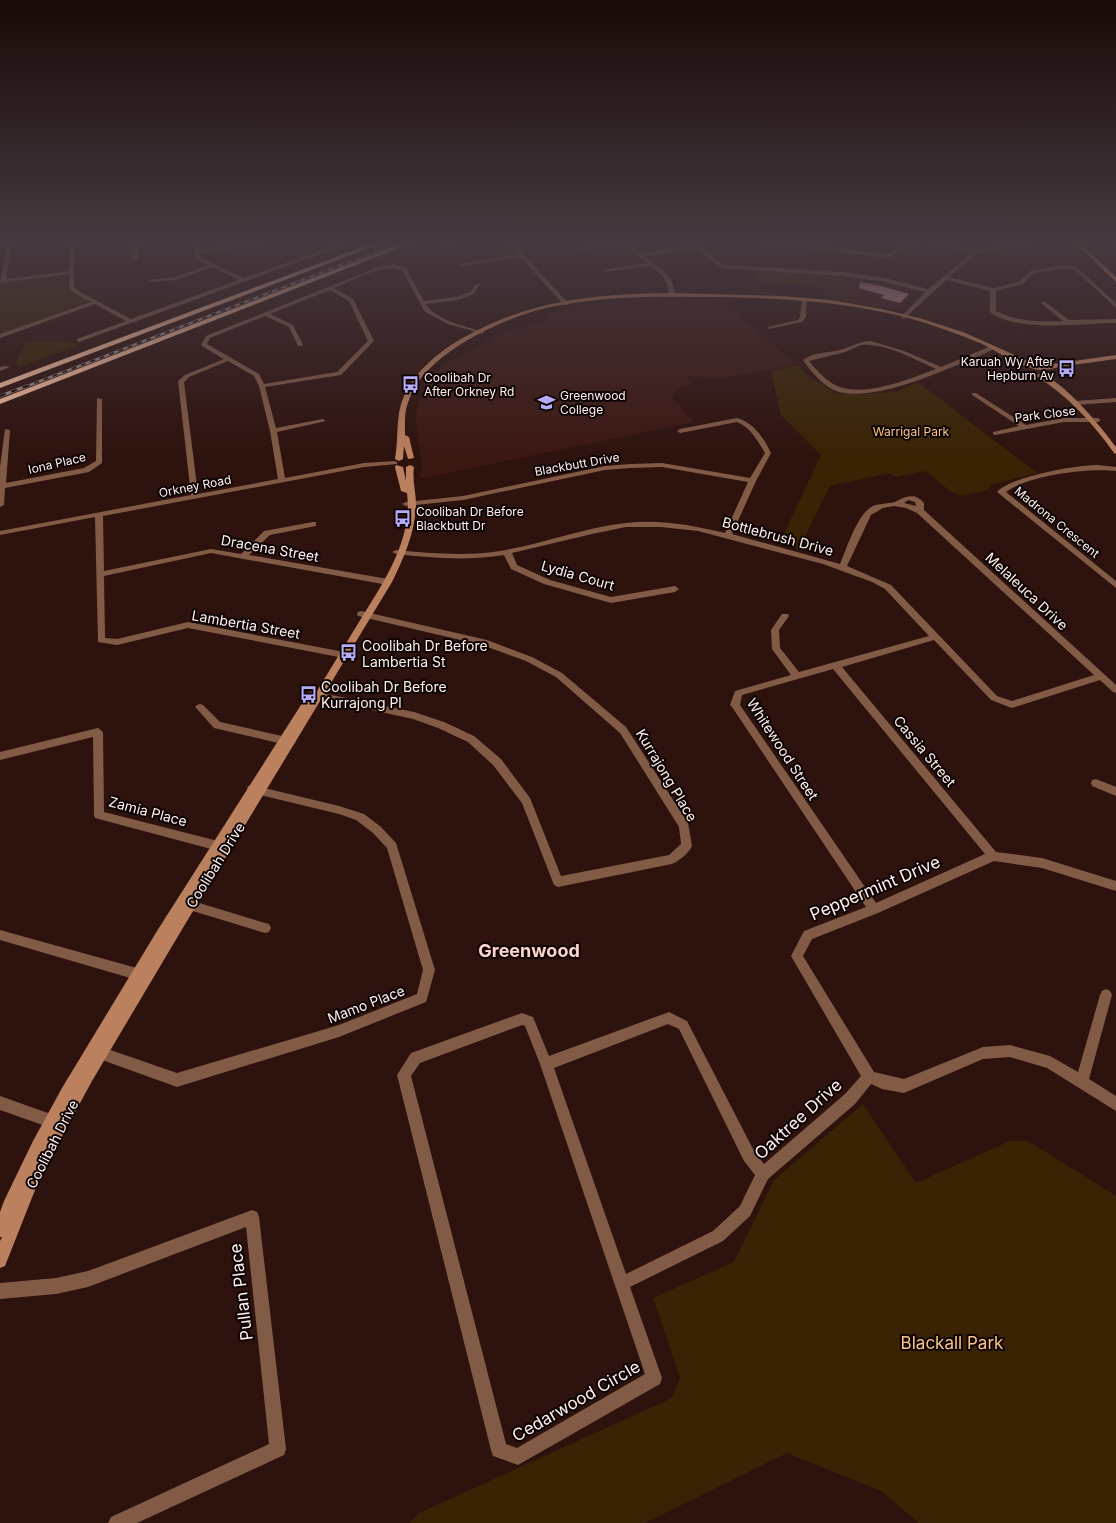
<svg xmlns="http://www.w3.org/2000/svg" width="1116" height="1523" font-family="Inter,sans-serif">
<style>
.built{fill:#3b1812}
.green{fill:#3a2304}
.building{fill:#ca9098}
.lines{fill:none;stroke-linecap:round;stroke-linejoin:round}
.street{fill:#815b46;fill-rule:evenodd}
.secondary{fill:#bb805d;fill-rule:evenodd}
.primary{fill:#e99b6e;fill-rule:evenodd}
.highway{fill:#f9c0a1;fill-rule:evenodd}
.rail-far1-casing{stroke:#a28e8b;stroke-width:2.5}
.rail-casing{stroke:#a28e8b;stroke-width:3}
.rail-far1{stroke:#0e0403;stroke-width:1.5;stroke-dasharray:5;stroke-linecap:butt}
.rail{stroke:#0e0403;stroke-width:2;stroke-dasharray:6;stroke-linecap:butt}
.labels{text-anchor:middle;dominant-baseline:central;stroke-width:4;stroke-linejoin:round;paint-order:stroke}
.far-poi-label{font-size:12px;fill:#fdf0ee;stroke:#0e0403;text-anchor:start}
.far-street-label{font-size:12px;fill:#fdf0ee;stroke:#0e0403}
.far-park-label{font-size:12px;fill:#fac586;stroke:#0e0403}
.street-label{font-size:14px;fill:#fdf0ee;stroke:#0e0403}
.poi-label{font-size:14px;fill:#fdf0ee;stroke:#0e0403;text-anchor:start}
.near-street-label{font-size:17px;fill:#fdf0ee;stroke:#0e0403}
.near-park-label{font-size:17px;fill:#fac586;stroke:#0e0403}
.district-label{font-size:18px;font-weight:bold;fill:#fdd4cc;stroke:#0e0403}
</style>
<rect width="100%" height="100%" fill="#2e120d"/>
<g class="built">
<path d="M846 278 881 283 916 290 897 310 824 297 825 287 843 289Z"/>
<path d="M629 300 722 301 796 364 723 378 687 376 694 383 676 388 677 390 672 398 694 422 419 479 422 468 416 423 417 407 430 378 446 363 477 348 493 336 548 320 550 312 583 305Z"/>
</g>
<g class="green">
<path d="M753 270 846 278 843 289 755 281Z"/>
<path d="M67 273V287L90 302 0 334V283Z"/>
<path d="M27 342H70L78 345 19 367 15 363Z"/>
<path d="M798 365 811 378 836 393 860 394 896 392 918 382 1037 473 990 485 989 490 962 496 951 492 926 471 896 477 890 473 830 486 799 549 779 544 821 455 781 415 771 371Z"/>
<path d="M863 1104 916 1183 1010 1141H1028L1116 1196V1523H919L881 1491 787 1453 645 1523H409L419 1513 672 1398 680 1378 653 1298 734 1262 774 1180Z"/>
</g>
<path class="building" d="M860 282 881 286 909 294 900 303 881 298 884 295 859 288Z"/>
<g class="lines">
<g class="street">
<path d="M8 242H12L6 279 69 271 70 242H74V287L80 292 131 319 239 280 213 267 176 280 149 282V280L175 277 209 265 196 259 193 242H197L199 250 258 242 246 247 200 253 201 258 244 278 330 247 333 245 332 242H337L338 245 334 249 79 342 77 341V339L126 321 95 304 0 338V334L91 302 76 294 69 288V274L0 283Z"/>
<path d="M132 242H136L138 259 135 261 132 259Z"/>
<path d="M447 242H454L445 245Z"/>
<path d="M507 242H512L568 303V305H564L520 257 461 266 458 264 517 254Z"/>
<path d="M620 242H628L641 253 694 246 690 242H695L723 265 843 272 885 278 928 289 972 253 931 242C946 242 962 251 977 250 995 250 1013 242 1032 242L978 253 949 277 993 288 1019 282 1030 271 1062 265 1075 266 1116 303V308L1074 269H1062L1034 273 1023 284 996 291V311C1018 322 1038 322 1063 321L1042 304 1041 303 1044 301 1069 320 1116 319V323C1083 323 1016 333 990 312V291L946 280 904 319 902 318V316L925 292 885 282 843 276 722 268 697 249 645 256C661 269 673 273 675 296L672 298 669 296C668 279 663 276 650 266L603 272 605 269 647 263 625 244 581 250 579 249Z"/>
<path d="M754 242 815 246 888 254 907 242H913L889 258Z"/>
<path d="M394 264 406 268 424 301 457 297 470 292 476 284H480L474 294 458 300 426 304C434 319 467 327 483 332V334L448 324 425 312 402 270C380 264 354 280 334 288L353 299 374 341 341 375 265 387 276 428 323 419 326 421 277 432 285 478 364 463 395 461 397 462V464L364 467 103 516 104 571 211 549 241 554 264 531 313 522H316V526L270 535 249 555 388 579 392 582 388 585 211 553 104 576 105 638 117 639 188 622 344 652 348 655 347 657 344 658 188 628 117 645 98 642 95 517 0 535V531L191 495 178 381 185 375 224 359 202 346 201 345 206 336 378 267ZM330 290 349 301 368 341 337 372 264 384 259 374 207 344 210 338 265 316 289 327 298 346H302L303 345 293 325 270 314ZM228 361 254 376 259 386 270 431 278 479 198 494 184 382 189 377Z"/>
<path d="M802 297 807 298 806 317 802 322 768 329V327L798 320 800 317Z"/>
<path d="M871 341 904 351 941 367 991 346 996 347C989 353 977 356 969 360 936 374 874 401 839 392 825 388 811 372 803 360 813 352 828 353 840 350 852 347 859 341 871 341ZM861 345C886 343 914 359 936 369 909 379 871 395 843 388 830 385 817 371 809 361L845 352Z"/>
<path d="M5 366 10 367 0 371V367Z"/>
<path d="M972 393H976L1026 425 1064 418H1098L1101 420 1098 422H1064L995 435 993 434V432L1019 426 972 395Z"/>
<path d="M97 398 102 399V463L89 472 5 488 4 505 0 507V467L5 429 10 430 6 483 84 468 96 461Z"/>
<path d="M1116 398V402L1075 405 1072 403 1075 401Z"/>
<path d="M737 418C754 423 764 438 771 453L756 481 732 534 840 564C847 548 857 514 873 506 880 503 891 504 897 501 907 496 915 493 924 503V510L1116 685V693L1113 692 1100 680 1012 708 991 700 934 640 842 667 996 852 1042 858 1116 881V891L1042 868 994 861 878 913 812 939 803 956 874 1072 904 1079 983 1047 1010 1045 1050 1056 1078 1072 1100 995 1102 991 1106 989 1110 991 1112 995 1089 1079 1116 1096V1111L1047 1068 1010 1057 983 1059 904 1093 882 1089 871 1084 855 1104 768 1179 750 1216 723 1241 630 1287 662 1378 660 1384 518 1465 493 1456 491 1450 397 1075 411 1053 522 1013 533 1017 549 1056 669 1012 687 1021 754 1151 764 1164 845 1094 861 1076 791 956 804 931 866 907 732 707 730 705 735 691 791 675 772 649 771 630 782 614H788L789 616 779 630 780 648 799 672 929 636 885 589 872 582 823 564 698 531 661 527H626L592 534 512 553 517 565 550 580 611 597 675 586 679 589 675 592 611 603 544 584 511 569 504 555C468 561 432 558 396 554L392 552 396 550C428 553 461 556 493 552 538 546 580 528 626 523 659 519 692 525 725 533L748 482 662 467 631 468 605 470 463 500 406 506 402 504 406 502 463 496 605 466 631 464 662 463 750 478 765 453C758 441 750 427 737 422L680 433 677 431 680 429ZM908 500 915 502 916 506 904 503ZM894 506 906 508 917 513 1094 675 1012 701 997 696 891 585 847 566 871 515 883 508ZM833 669 985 854 876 903 740 705 742 695ZM668 1024 679 1029 744 1161 755 1175 740 1206 713 1231 626 1274 554 1068ZM522 1025 525 1026 540 1064 645 1374 517 1448 506 1444 411 1076 420 1063Z"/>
<path d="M1098 465 1116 467V471C1088 468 1029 475 1006 492L1116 581V588L997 492C1012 476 1077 465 1098 465Z"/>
<path d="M361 611 487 640 532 657 562 673 626 727 688 823 692 846C689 853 679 861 672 864L558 887 554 885 522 803 493 765 468 742 438 728 413 719 312 697 307 694 312 691 414 712 444 722 474 736 501 759 530 798 561 876 669 855 681 844 679 827 620 733 556 677 526 661 482 645 358 616 357 614 358 612Z"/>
<path d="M200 704 203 705 220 722 291 738 296 742 291 746 214 728 197 709 195 707 197 705Z"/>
<path d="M98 728 103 732 104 812 226 843 230 845 231 848 230 851 226 853 95 818 94 815 93 737 0 760V752Z"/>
<path d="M1096 779 1116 787V796L1092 786 1091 783 1092 780Z"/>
<path d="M252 785 339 806 364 814 381 827 396 843 435 970 426 1002 339 1037 177 1087 91 1056 90 1051 91 1046 96 1045 177 1073 339 1025 417 994 423 970 387 848 373 833 356 820 339 814 248 792 247 789 248 786Z"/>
<path d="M183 898 265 923 269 924 271 928 269 932 265 933 183 908 179 907 177 903 179 899Z"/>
<path d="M0 930 144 970 148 972 150 976 148 980 144 982 0 940Z"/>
<path d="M0 1096 62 1118 64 1123 62 1128 57 1130 0 1110Z"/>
<path d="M252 1210 257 1212 259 1217 286 1449 284 1455 137 1523H108L111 1517 269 1444 246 1227 88 1287 56 1294 0 1299V1283L56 1278 88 1271Z"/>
</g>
<g class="secondary">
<path d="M671 293 780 296 831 300 881 309 919 318 963 332 1039 366 1116 355V359C1099 361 1082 364 1065 366 1057 367 1049 370 1041 370 1023 369 997 351 980 343 956 333 930 324 905 317 837 300 766 297 696 297 646 296 595 297 546 308 517 315 491 327 466 341 443 355 418 374 409 400 404 411 405 423 405 435L409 437 414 458 408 459 404 446 403 459 399 461 395 459C399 438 395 416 404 396 415 372 438 352 461 339 529 300 594 294 671 293Z"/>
<path d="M1036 374C1057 372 1104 430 1116 447V454L1114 453C1092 422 1068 396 1036 376Z"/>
<path d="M396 465 403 467 406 481V467L410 465 414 467C412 480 416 492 416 505 415 532 404 558 392 582L184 926 92 1081 53 1153 35 1190 5 1266 0 1268V1241L2 1237H0V1212L4 1201 33 1141 62 1088 157 931 306 697 309 696 313 698C328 672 344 647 359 622 383 583 413 540 407 493L401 491 395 467Z"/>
</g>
<path class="primary" d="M1074 242H1079L1116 277V282Z"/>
<g class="highway">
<path d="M376 242H385L0 388V383Z"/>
<path d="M406 242H415L0 404V399Z"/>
</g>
<defs>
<path id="rail-far1" d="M25 387 401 242"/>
<path id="rail" d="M0 396 27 386"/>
</defs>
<use href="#rail-far1" class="rail-far1-casing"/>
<use href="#rail" class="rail-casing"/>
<use href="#rail-far1" class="rail-far1"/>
<use href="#rail" class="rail"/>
</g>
<linearGradient id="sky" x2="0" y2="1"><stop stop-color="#190a07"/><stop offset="0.53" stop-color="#463940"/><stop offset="1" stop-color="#463940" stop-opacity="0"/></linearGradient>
<rect width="1116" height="455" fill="url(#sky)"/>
<defs>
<symbol id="bus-bare" viewBox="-9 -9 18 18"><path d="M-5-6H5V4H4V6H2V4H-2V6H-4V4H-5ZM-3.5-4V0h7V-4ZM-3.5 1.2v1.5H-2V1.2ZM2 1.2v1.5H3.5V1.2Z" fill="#b5acf8" stroke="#0e0403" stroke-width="2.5" paint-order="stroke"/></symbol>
<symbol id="school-bare" viewBox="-9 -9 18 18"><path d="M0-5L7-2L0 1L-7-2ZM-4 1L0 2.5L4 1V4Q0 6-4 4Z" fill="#b5acf8" stroke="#0e0403" stroke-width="2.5" paint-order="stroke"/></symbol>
</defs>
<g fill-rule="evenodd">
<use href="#bus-bare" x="1054" y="356" width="25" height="25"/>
<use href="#bus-bare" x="398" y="372" width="25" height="25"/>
<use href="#school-bare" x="534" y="390" width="25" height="25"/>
<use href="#bus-bare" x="390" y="506" width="25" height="25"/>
<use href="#bus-bare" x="336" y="640" width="25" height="25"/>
<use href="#bus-bare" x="296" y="682" width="25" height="25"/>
</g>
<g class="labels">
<g class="far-poi-label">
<text x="1054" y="361" text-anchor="end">Karuah Wy After<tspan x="1054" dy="14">Hepburn Av</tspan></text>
<text x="424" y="377">Coolibah Dr<tspan x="424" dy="14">After Orkney Rd</tspan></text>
<text x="560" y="395">Greenwood<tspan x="560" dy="14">College</tspan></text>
<text x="416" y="511">Coolibah Dr Before<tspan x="416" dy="14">Blackbutt Dr</tspan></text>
</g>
<g class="far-street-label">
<text transform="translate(1045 414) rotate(-7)">Park Close</text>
<text transform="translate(57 463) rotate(-13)">Iona Place</text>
<text transform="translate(577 464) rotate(-10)">Blackbutt Drive</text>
<text transform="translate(195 486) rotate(-11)">Orkney Road</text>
<text transform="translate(1057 522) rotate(39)">Madrona Crescent</text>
</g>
<g class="far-park-label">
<text x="911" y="431">Warrigal Park</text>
</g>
<g class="street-label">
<text transform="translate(778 536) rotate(15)">Bottlebrush Drive</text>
<text transform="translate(270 548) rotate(10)">Dracena Street</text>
<text transform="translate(578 575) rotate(16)">Lydia Court</text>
<text transform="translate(1027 591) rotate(43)">Melaleuca Drive</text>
<text transform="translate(246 624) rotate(10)">Lambertia Street</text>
<text transform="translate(783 749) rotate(57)">Whitewood Street</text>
<text transform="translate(925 751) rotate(50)">Cassia Street</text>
<text transform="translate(667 775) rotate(59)">Kurrajong Place</text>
<text transform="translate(148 811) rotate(15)">Zamia Place</text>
<text transform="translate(215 865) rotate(-58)">Coolibah Drive</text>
<text transform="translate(366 1004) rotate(-21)">Mamo Place</text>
<text transform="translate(52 1144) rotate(-63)">Coolibah Drive</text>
</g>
<g class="poi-label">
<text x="362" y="645">Coolibah Dr Before<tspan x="362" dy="16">Lambertia St</tspan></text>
<text x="321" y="686">Coolibah Dr Before<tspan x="321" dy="16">Kurrajong Pl</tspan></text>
</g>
<g class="near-street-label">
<text transform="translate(875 888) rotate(-23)">Peppermint Drive</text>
<text transform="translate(798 1119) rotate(-42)">Oaktree Drive</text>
<text transform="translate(241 1292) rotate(-97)">Pullan Place</text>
<text transform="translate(576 1401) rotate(-30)">Cedarwood Circle</text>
</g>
<g class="near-park-label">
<text x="952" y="1343">Blackall Park</text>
</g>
<g class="district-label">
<text x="529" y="950">Greenwood</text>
</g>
</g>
</svg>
